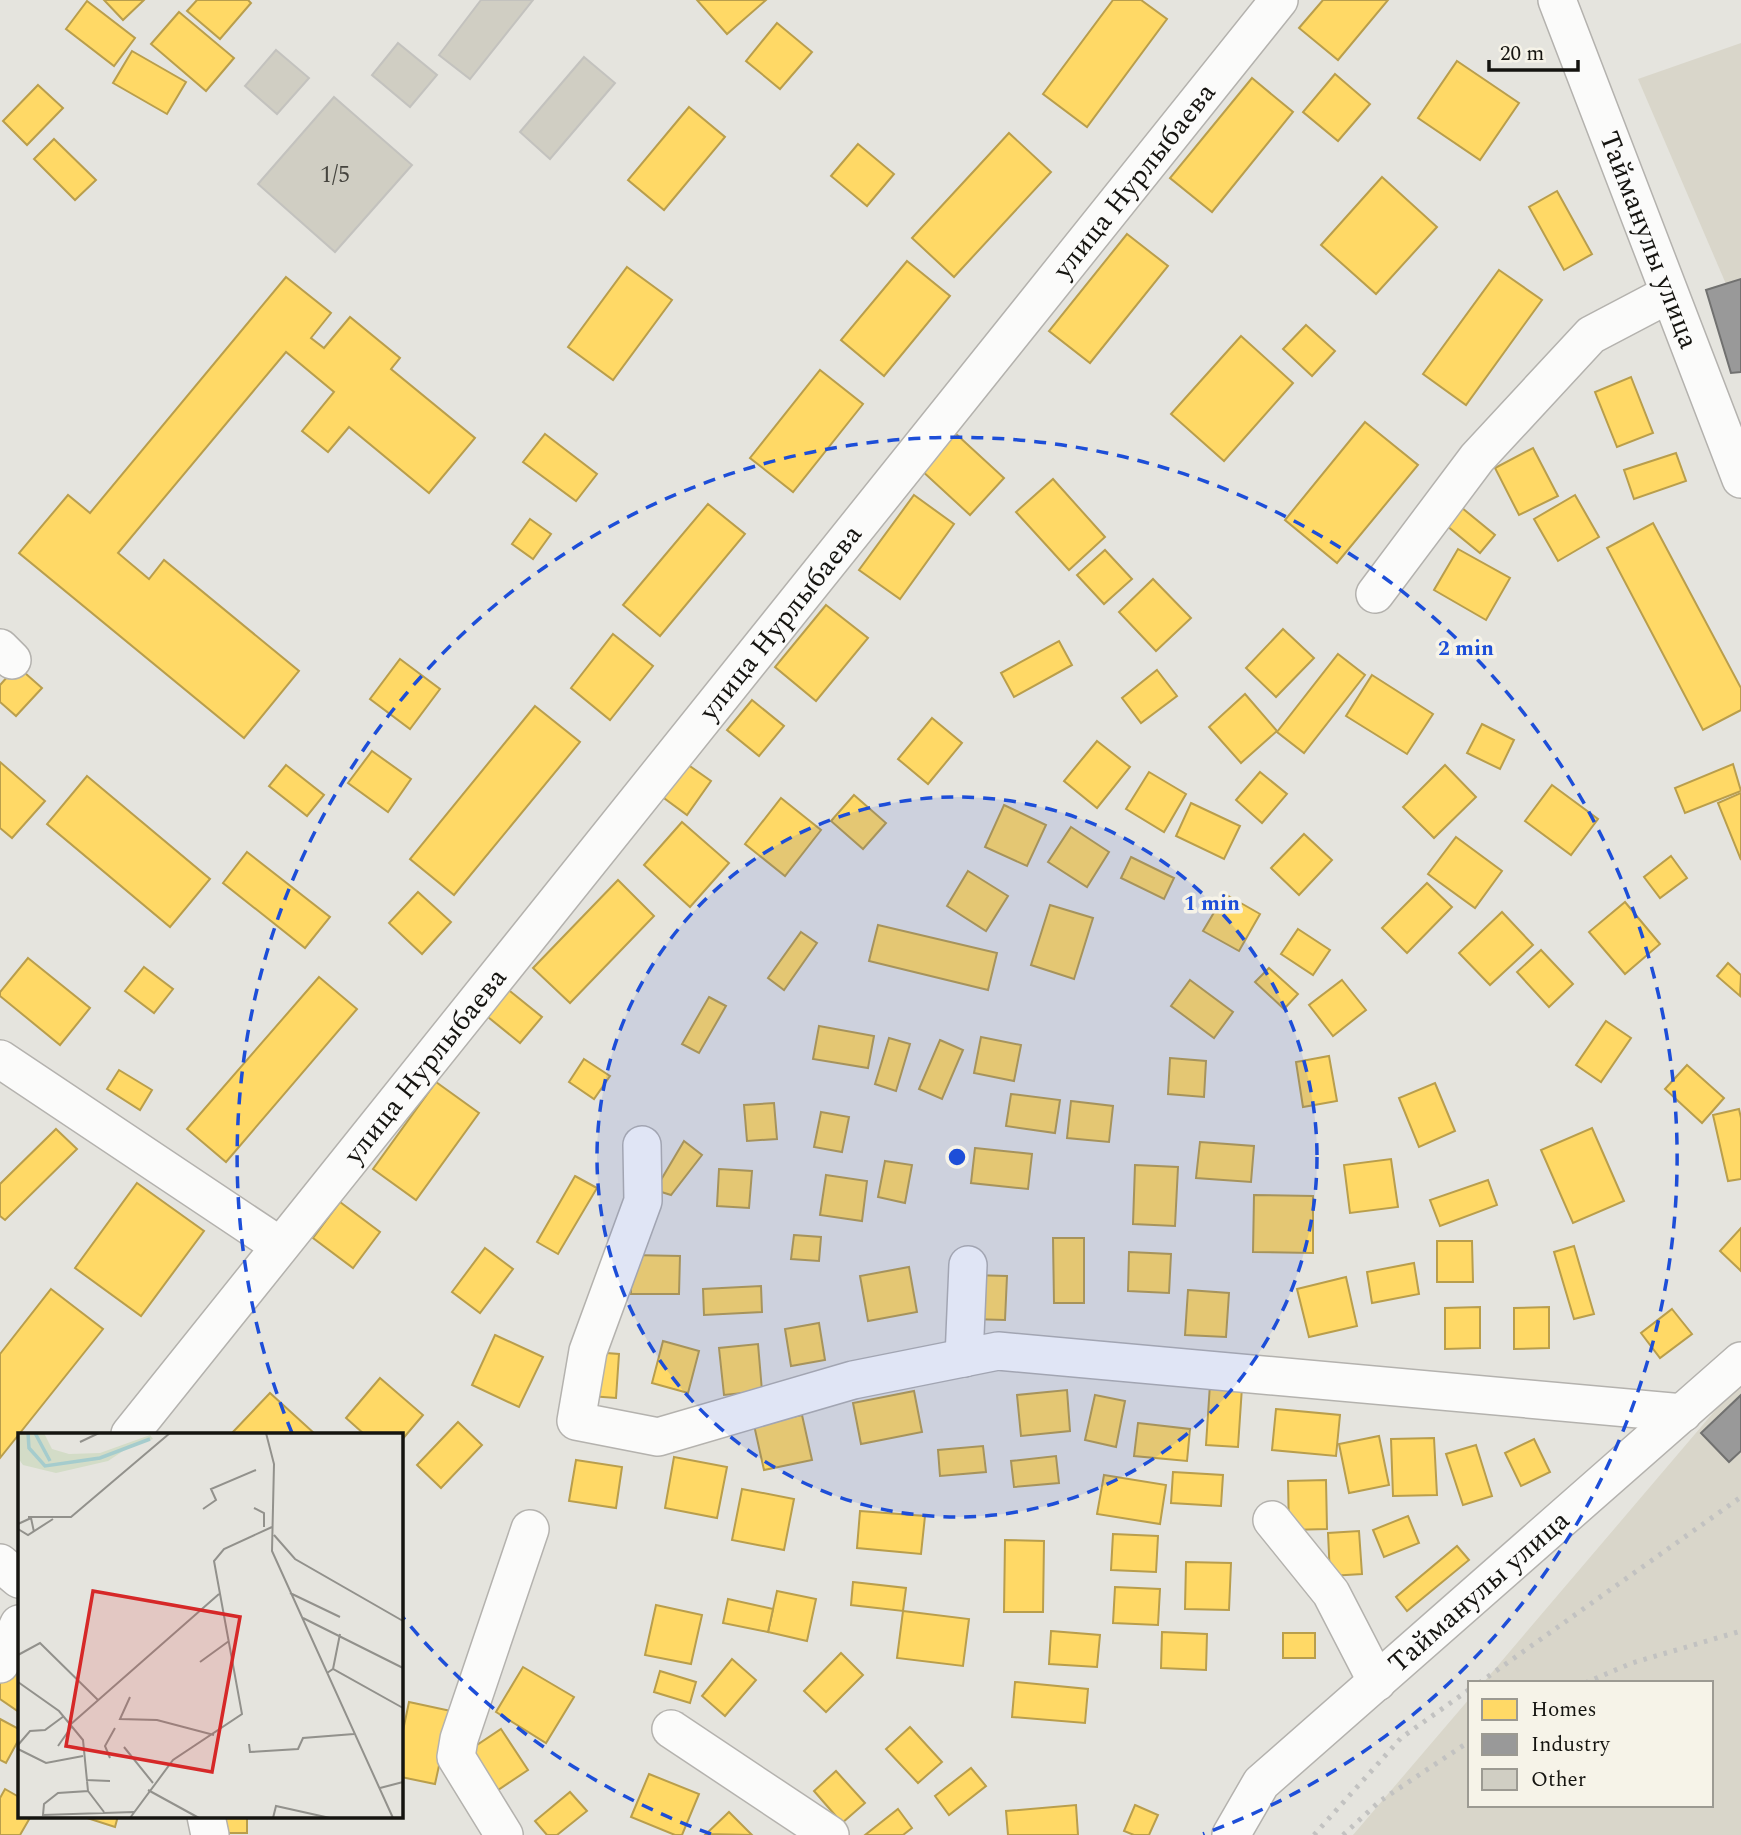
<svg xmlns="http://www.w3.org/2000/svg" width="1741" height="1835" font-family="Spectral,serif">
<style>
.built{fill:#d9d6ca}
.homes{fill:#ffd966;stroke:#b99e4c;stroke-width:2}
.industry{fill:#999;stroke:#717170;stroke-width:2}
.building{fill:#d0cec3;stroke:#c3c2be;stroke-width:2}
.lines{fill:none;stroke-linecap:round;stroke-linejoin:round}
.minor-casing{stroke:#b4b2ae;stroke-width:40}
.minor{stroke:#fbfbfa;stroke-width:37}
.rail{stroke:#c2c2c1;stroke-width:5;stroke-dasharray:3.5 7;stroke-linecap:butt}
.ring{fill:none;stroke:#1d4ed8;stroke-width:3.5;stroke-dasharray:12 9}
.labels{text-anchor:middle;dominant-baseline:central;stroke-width:7;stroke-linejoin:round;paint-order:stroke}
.number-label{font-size:24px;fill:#45443e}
.street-label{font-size:28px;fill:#151410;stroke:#f6f3e8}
.inset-river{fill:none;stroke:#a5cccd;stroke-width:3.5}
.inset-road{fill:none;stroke:#92918c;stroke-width:2}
.view{fill:#d62828;fill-opacity:0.15;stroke:#d62828;stroke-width:3.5}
.inset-edge{fill:none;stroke:#151410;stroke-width:3.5}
.centre{fill:#1d4ed8;stroke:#f6f3e8;stroke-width:3.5}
.ring-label{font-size:21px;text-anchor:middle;font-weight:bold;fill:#1d4ed8;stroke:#f6f3e8;stroke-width:7;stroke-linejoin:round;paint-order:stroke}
</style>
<rect width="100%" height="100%" fill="#e5e4de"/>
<g class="built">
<path d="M1741 43V319L1638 79Z"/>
<path d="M1741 1380V1835H1353L1470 1698V1805H1711V1683H1483Z"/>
</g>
<g class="homes">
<path d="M104 0H144L123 20Z"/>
<path d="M197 0H248L251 3 220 39 187 11Z"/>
<path d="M697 0H766L727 34Z"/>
<path d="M1113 0H1141L1167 19 1087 127 1043 94Z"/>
<path d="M1323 0H1388L1338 60 1299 28Z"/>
<path d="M87 1 135 38 114 66 66 29Z"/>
<path d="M179 12 234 58 206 91 151 44Z"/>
<path d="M777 23 812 52 780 89 746 61Z"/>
<path d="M132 51 186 82 167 114 113 83Z"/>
<path d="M1457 61 1519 103 1480 160 1418 118Z"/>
<path d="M1335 74 1370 104 1338 141 1303 112Z"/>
<path d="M1252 78 1293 112 1212 212 1170 178Z"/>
<path d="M38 85 63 108 27 145 3 121Z"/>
<path d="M689 107 725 137 664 210 628 180Z"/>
<path d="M1009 133 1051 172 954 277 912 238Z"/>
<path d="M54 139 96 180 75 200 34 159Z"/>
<path d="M858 144 894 174 867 206 831 176Z"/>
<path d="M1382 177 1437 227 1376 294 1321 245Z"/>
<path d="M1557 191 1592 254 1564 270 1529 207Z"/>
<path d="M1127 234 1168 266 1090 363 1049 331Z"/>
<path d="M907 261 950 296 884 376 841 340Z"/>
<path d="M627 267 672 300 613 380 568 347Z"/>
<path d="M1499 270 1542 300 1466 405 1423 374Z"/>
<path d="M286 277 331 313 311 338 324 348 350 317 400 358 391 369 475 438 429 493 349 427 328 452 302 431 334 392 286 352 118 553 149 579 164 560 299 671 244 738 19 553 68 495 90 513Z"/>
<path d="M1306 325 1335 351 1312 376 1283 349Z"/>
<path d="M1241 336 1293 383 1224 461 1171 414Z"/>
<path d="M820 370 863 404 793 492 750 458Z"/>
<path d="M1631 377 1653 433 1617 447 1595 392Z"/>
<path d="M1365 422 1418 465 1337 563 1285 520Z"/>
<path d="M955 433 1004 478 970 515 920 469Z"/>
<path d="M545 434 597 474 576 501 523 462Z"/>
<path d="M1533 448 1558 496 1519 515 1495 468Z"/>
<path d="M1676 453 1686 481 1634 499 1624 470Z"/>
<path d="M1053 479 1105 537 1069 570 1016 512Z"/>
<path d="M914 495 954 524 900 599 859 570Z"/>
<path d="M1575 495 1599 537 1558 561 1534 519Z"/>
<path d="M1456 503 1495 535 1480 553 1441 521Z"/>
<path d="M708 504 745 534 660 636 623 605Z"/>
<path d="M530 519 551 534 533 559 512 544Z"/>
<path d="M1653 523 1741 688V710L1703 730 1607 548Z"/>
<path d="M1458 549 1510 578 1486 620 1434 590Z"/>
<path d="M1105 550 1132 579 1104 604 1077 575Z"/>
<path d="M1153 579 1191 618 1156 651 1119 612Z"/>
<path d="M826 605 868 638 816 701 775 667Z"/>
<path d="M1283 629 1314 658 1276 697 1246 668Z"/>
<path d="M613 634 653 666 610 720 571 688Z"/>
<path d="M1059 641 1072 665 1014 697 1001 673Z"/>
<path d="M1338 654 1365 675 1304 753 1277 732Z"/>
<path d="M400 659 440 689 410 729 370 699Z"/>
<path d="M17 666 42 688 16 716 0 702V685Z"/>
<path d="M1157 670 1177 696 1141 723 1122 698Z"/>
<path d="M1372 675 1433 714 1407 754 1346 716Z"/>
<path d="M1245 694 1277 731 1241 763 1209 727Z"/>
<path d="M752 700 784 726 759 756 727 730Z"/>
<path d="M535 706 580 742 454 895 410 859Z"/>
<path d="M932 718 962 743 928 784 898 759Z"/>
<path d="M1482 724 1514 740 1500 769 1467 753Z"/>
<path d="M1097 741 1130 767 1097 808 1064 781Z"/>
<path d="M372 751 411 779 388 812 348 783Z"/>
<path d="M677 757 711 781 687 815 653 790Z"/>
<path d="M0 762 45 801 12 838 0 828Z"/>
<path d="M1733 764 1741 791 1685 813 1675 788Z"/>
<path d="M286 765 324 795 307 816 269 786Z"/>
<path d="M1445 765 1476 797 1434 838 1403 807Z"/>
<path d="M1149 772 1186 794 1164 832 1126 809Z"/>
<path d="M1260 772 1287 794 1262 823 1236 800Z"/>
<path d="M87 776 210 879 170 927 47 824Z"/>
<path d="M1552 785 1598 819 1571 855 1525 821Z"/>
<path d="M1741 793V860L1718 803Z"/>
<path d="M854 795 886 823 863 849 831 821Z"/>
<path d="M781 798 821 830 785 876 745 844Z"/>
<path d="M1191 803 1240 826 1224 859 1176 836Z"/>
<path d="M1004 805 1046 825 1027 866 985 847Z"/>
<path d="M682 822 729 863 690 907 644 865Z"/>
<path d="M1071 827 1109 852 1087 887 1048 862Z"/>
<path d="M1304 834 1332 860 1299 895 1271 868Z"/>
<path d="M1456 837 1502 871 1475 908 1428 874Z"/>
<path d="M247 852 330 917 305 948 223 883Z"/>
<path d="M1671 856 1687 878 1660 898 1644 877Z"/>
<path d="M1131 857 1174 878 1164 899 1121 878Z"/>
<path d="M968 871 1008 896 986 931 947 906Z"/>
<path d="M618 880 654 916 570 1003 533 968Z"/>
<path d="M1427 883 1452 907 1407 953 1382 928Z"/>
<path d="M418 892 451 922 422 954 389 923Z"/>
<path d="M1225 894 1260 914 1239 951 1203 931Z"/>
<path d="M1625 902 1660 944 1625 974 1589 932Z"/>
<path d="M1050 905 1093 918 1074 979 1031 965Z"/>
<path d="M1502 912 1533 945 1490 985 1459 953Z"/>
<path d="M878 925 997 953 988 990 869 961Z"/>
<path d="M1298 929 1330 950 1313 975 1281 954Z"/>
<path d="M801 932 817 943 784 990 768 978Z"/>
<path d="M1541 950 1573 984 1549 1007 1517 972Z"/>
<path d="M28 958 90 1008 60 1045 0 996V992Z"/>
<path d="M1728 963 1741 975 1740 996 1717 976Z"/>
<path d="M144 967 173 989 154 1013 125 991Z"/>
<path d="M1269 968 1298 994 1284 1009 1255 982Z"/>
<path d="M319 977 357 1009 226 1162 187 1129Z"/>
<path d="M1190 980 1233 1012 1214 1038 1171 1006Z"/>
<path d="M1342 980 1366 1010 1333 1036 1309 1005Z"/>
<path d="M505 987 542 1017 520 1043 483 1013Z"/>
<path d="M709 997 726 1006 699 1053 682 1044Z"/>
<path d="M1606 1021 1631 1038 1601 1082 1576 1065Z"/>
<path d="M819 1026 874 1036 868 1068 813 1059Z"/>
<path d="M981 1037 1021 1045 1014 1081 974 1073Z"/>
<path d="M889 1038 910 1044 896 1091 875 1084Z"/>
<path d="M940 1040 963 1050 942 1099 919 1089Z"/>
<path d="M1329 1056 1337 1101 1303 1107 1296 1062Z"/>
<path d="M1170 1058 1206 1061 1204 1097 1168 1094Z"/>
<path d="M584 1059 610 1076 594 1099 569 1082Z"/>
<path d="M1687 1065 1724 1098 1702 1123 1665 1089Z"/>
<path d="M119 1070 152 1090 140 1110 107 1089Z"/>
<path d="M436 1082 479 1113 416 1200 373 1169Z"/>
<path d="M1435 1083 1455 1131 1419 1147 1399 1098Z"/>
<path d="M1011 1094 1060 1100 1055 1133 1006 1126Z"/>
<path d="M1071 1101 1113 1106 1109 1142 1067 1138Z"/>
<path d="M774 1103 777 1139 747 1141 744 1105Z"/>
<path d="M1739 1109 1741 1118V1179L1728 1181 1713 1115Z"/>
<path d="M821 1112 849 1117 842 1152 814 1147Z"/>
<path d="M1592 1128 1624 1201 1573 1223 1541 1150Z"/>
<path d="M56 1129 77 1149 5 1220 0 1216V1184Z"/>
<path d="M684 1141 702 1155 671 1195 655 1190Z"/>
<path d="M1200 1142 1254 1146 1251 1182 1196 1178Z"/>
<path d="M975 1148 1032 1154 1028 1189 971 1183Z"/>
<path d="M1391 1159 1398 1207 1350 1213 1344 1165Z"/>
<path d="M885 1161 912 1165 905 1203 878 1197Z"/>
<path d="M1135 1165 1178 1167 1175 1226 1133 1224Z"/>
<path d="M719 1169 752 1171 749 1208 717 1206Z"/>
<path d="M826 1175 867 1181 862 1221 820 1215Z"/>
<path d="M575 1176 597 1188 558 1254 537 1242Z"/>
<path d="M1488 1180 1497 1205 1440 1226 1430 1200Z"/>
<path d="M137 1183 204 1231 141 1316 75 1268Z"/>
<path d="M1254 1195 1313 1196V1253L1253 1252Z"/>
<path d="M340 1202 380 1232 353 1268 313 1238Z"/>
<path d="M1741 1228V1271L1720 1251Z"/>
<path d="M794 1235 821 1237 819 1261 791 1259Z"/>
<path d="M1053 1238H1084V1303H1054Z"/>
<path d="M1437 1241H1472L1473 1282H1437Z"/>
<path d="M1574 1246 1594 1314 1574 1319 1554 1252Z"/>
<path d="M485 1248 513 1269 480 1313 452 1292Z"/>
<path d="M1129 1252 1171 1254 1169 1293 1128 1291Z"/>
<path d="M631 1255 680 1256 679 1294H631Z"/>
<path d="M1414 1263 1419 1294 1372 1303 1367 1272Z"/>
<path d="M909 1267 917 1312 868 1321 860 1276Z"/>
<path d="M972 1275 1007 1276 1005 1320 971 1319Z"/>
<path d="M1346 1277 1357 1326 1309 1337 1297 1289Z"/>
<path d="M761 1286 762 1312 704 1315 703 1289Z"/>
<path d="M51 1289 103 1329 0 1458V1354Z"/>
<path d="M1188 1290 1229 1293 1226 1337 1185 1335Z"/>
<path d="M1480 1307V1348L1445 1349V1308Z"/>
<path d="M1549 1307V1348L1514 1349V1308Z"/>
<path d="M1672 1309 1692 1334 1660 1358 1641 1333Z"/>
<path d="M819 1323 825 1360 791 1366 785 1329Z"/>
<path d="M495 1335 543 1357 519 1407 472 1385Z"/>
<path d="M663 1341 699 1351 688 1393 652 1383Z"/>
<path d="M758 1344 762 1391 724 1395 719 1348Z"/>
<path d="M593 1352 619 1354 616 1398 590 1396Z"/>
<path d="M380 1378 423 1415 401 1441V1434H364L346 1418Z"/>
<path d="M1210 1384 1242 1387 1238 1447 1206 1445Z"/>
<path d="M1067 1390 1070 1431 1021 1436 1017 1395Z"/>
<path d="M914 1391 922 1432 861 1444 853 1403Z"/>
<path d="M270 1393 315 1434H231Z"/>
<path d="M1095 1395 1125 1401 1116 1447 1085 1440Z"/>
<path d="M1276 1409 1340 1415 1336 1456 1272 1450Z"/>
<path d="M802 1415 812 1460 764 1470 754 1425Z"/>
<path d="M458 1422 482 1445 441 1488 417 1465Z"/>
<path d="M1138 1423 1190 1429 1187 1461 1134 1456Z"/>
<path d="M1379 1436 1389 1485 1349 1493 1339 1444Z"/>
<path d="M1434 1438 1437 1495 1393 1496 1391 1439Z"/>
<path d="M1534 1439 1550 1472 1521 1486 1505 1453Z"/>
<path d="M1476 1445 1492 1496 1463 1505 1446 1454Z"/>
<path d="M983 1446 986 1472 940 1476 938 1450Z"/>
<path d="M1056 1456 1059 1483 1014 1487 1011 1461Z"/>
<path d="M674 1457 727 1467 717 1518 665 1508Z"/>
<path d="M576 1460 622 1467 616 1508 569 1501Z"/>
<path d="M1173 1472 1223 1475 1221 1506 1171 1503Z"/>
<path d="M1104 1475 1166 1485 1160 1524 1097 1514Z"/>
<path d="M1326 1480 1327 1529 1289 1530 1288 1481Z"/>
<path d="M742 1489 794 1499 784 1550 732 1540Z"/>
<path d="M860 1511 925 1516 921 1554 857 1548Z"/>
<path d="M1408 1516 1419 1543 1384 1557 1373 1530Z"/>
<path d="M1359 1531 1362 1574 1330 1576 1328 1533Z"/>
<path d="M1113 1534 1158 1536 1156 1572 1111 1570Z"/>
<path d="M1005 1540 1044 1541 1043 1612H1004Z"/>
<path d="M1457 1546 1469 1560 1407 1611 1396 1597Z"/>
<path d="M1186 1562 1231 1563 1229 1610 1185 1609Z"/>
<path d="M853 1582 906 1588 903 1611 851 1605Z"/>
<path d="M1115 1587 1160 1589 1158 1625 1113 1623Z"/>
<path d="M777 1591 816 1599 807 1641 768 1632Z"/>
<path d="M728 1599 773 1609 768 1632 723 1623Z"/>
<path d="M656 1605 702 1615 691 1664 645 1655Z"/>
<path d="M903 1611 969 1619 963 1666 897 1658Z"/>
<path d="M1051 1631 1100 1635 1097 1667 1049 1664Z"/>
<path d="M1162 1632 1207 1634 1206 1670 1161 1668Z"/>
<rect x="1283" y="1633" width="32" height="25"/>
<path d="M19 1652V1712L0 1699V1680Z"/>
<path d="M841 1653 863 1675 826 1712 804 1691Z"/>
<path d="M732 1659 756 1680 725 1716 702 1696Z"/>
<path d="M523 1667 574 1697 546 1743 496 1712Z"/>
<path d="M660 1671 696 1682 690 1703 654 1692Z"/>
<path d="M1015 1682 1088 1689 1085 1723 1012 1717Z"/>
<path d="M409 1702 451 1711 435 1784 401 1777V1740Z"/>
<path d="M0 1719 19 1729V1739L6 1763 0 1760Z"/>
<path d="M910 1727 942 1762 918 1783 886 1749Z"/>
<path d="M501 1729 528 1770 498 1790 471 1749Z"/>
<path d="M971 1768 986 1786 949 1815 935 1796Z"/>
<path d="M836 1771 865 1803 842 1823 814 1791Z"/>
<path d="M649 1774 699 1794 682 1835H675L631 1817Z"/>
<path d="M5 1789 19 1797V1816H31L20 1835H0V1798Z"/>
<path d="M570 1792 587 1811 557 1835H547L535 1821Z"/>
<path d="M1076 1805 1078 1835H1008L1006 1811Z"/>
<path d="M1135 1805 1158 1815 1149 1835H1134L1124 1831Z"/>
<path d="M898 1809 912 1828 903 1835H865Z"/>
<path d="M729 1812 752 1835 706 1834Z"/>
<path d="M81 1816H118L115 1827Z"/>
<rect x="220" y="1816" width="27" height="17"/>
</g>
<g class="industry">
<path d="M1741 279V372L1731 373 1706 290Z"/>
<path d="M1741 1395V1451L1729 1462 1701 1433Z"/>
</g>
<g class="building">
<path d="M481 0H533L470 79 439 55Z"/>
<path d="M398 43 437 75 410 107 372 75Z"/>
<path d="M276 50 309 78 277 114 245 86Z"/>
<path d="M584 57 615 83 550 159 520 132Z"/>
<path d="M334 97 412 165 335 252 258 184Z"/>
</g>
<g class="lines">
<defs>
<g id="minor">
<path id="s1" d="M1557 0 1741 479"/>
<path d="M1375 594 1477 458 1591 335 1669 294"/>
<path d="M0 648 12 660"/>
<path d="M0 1059 280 1246"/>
<path d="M642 1145 643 1201 588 1351 576 1421 658 1437 853 1380 998 1351 1683 1413"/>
<path d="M964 1358 968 1265"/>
<path id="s2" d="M130 1434 1279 0"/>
<path d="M1272 1520 1331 1593 1377 1682"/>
<path d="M0 1563 19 1579"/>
<path d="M0 1664 19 1624"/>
<path d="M671 1729 830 1835"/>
<path d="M206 1816 210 1835"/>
<path d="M504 1835 456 1757 459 1739 530 1529"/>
<path id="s3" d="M1231 1835 1261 1783 1741 1361"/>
</g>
</defs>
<use href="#minor" class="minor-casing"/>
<use href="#minor" class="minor"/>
<g class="rail">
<path d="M1479 1683 1741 1497"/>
<path d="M1585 1683 1632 1663 1741 1631"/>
<path d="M1314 1835 1401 1738 1470 1689"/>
<path d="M1343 1835 1380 1801 1470 1741"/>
</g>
</g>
<circle cx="957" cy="1157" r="360" fill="#1d4ed8" fill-opacity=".12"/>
<g class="ring">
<circle cx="957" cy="1157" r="360"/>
<path d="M711 1834A720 720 0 0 1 401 1615M292 1433A720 720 0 1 1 1203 1834"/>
</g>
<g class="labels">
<g class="number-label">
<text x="335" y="175">1/5</text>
</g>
<g class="street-label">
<text stroke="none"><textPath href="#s2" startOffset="1606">улица Нурлыбаева</textPath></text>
<text stroke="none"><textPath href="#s1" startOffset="257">Тайманулы улица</textPath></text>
<text stroke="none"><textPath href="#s2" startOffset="1040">улица Нурлыбаева</textPath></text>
<text stroke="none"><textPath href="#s2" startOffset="472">улица Нурлыбаева</textPath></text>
<text stroke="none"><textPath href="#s3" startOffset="350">Тайманулы улица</textPath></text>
</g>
</g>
<g transform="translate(18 1433)">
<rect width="385" height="385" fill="#e5e4de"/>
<path d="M0 0H26L34 16 51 21 82 20 132 2 135 6 111 14 90 28 38 40 5 32 0 25Z" fill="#d3dcc7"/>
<path class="inset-river" d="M10 0 11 15 27 33 82 25 132 6M17 0 32 28"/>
<path class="inset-road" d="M248 0 256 31 254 118 375 385M62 9 81 0M236 75 246 80V94M185 76 198 67 193 56 238 37M10 84H53L152 0M0 91 13 85 16 99M0 96 10 102 35 86M256 102 277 126 385 188M272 160 322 184M285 185 385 235M0 222 22 210 80 267M182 229 211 208M315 236 322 201M309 240 315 236 385 275M0 249 41 278 65 307 70 358 40 360 26 371 25 382 116 379M112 264 102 286 139 287 196 302M53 291 201 161M231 311 232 319 280 316 285 305 336 301M0 312 12 298 27 297 46 283M40 313 54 293M106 314 135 350M0 316 28 330 65 323M92 325 87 313 97 295M68 347 92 348M362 355 385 349M130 357 181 385M70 358 86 379M112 385 155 327 224 281 196 128 206 116 254 94M255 385 258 373 312 385"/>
<path class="view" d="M75 158 222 184 194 339 48 313Z"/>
<rect width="385" height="385" class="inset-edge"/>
</g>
<circle cx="957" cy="1157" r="10" class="centre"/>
<g class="ring-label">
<text x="1466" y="655">2 min</text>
<text x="1212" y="910">1 min</text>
</g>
<rect x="1468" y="1681" width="245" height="126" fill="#f6f3e8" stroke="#9c9a92" stroke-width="2"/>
<rect x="1482" y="1699" width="35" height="21" fill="#ffd966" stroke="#9c9a92" stroke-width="2"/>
<text x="1531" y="1716" font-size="21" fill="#151410">Homes</text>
<rect x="1482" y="1734" width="35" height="21" fill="#999999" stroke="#9c9a92" stroke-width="2"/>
<text x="1531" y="1751" font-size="21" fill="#151410">Industry</text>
<rect x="1482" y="1769" width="35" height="21" fill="#d0cec3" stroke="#9c9a92" stroke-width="2"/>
<text x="1531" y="1786" font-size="21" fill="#151410">Other</text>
<path d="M1489 60v10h89v-10" fill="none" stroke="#151410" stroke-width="3.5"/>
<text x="1500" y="60" font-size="21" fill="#151410" stroke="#f6f3e8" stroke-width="5" paint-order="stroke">20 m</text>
</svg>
